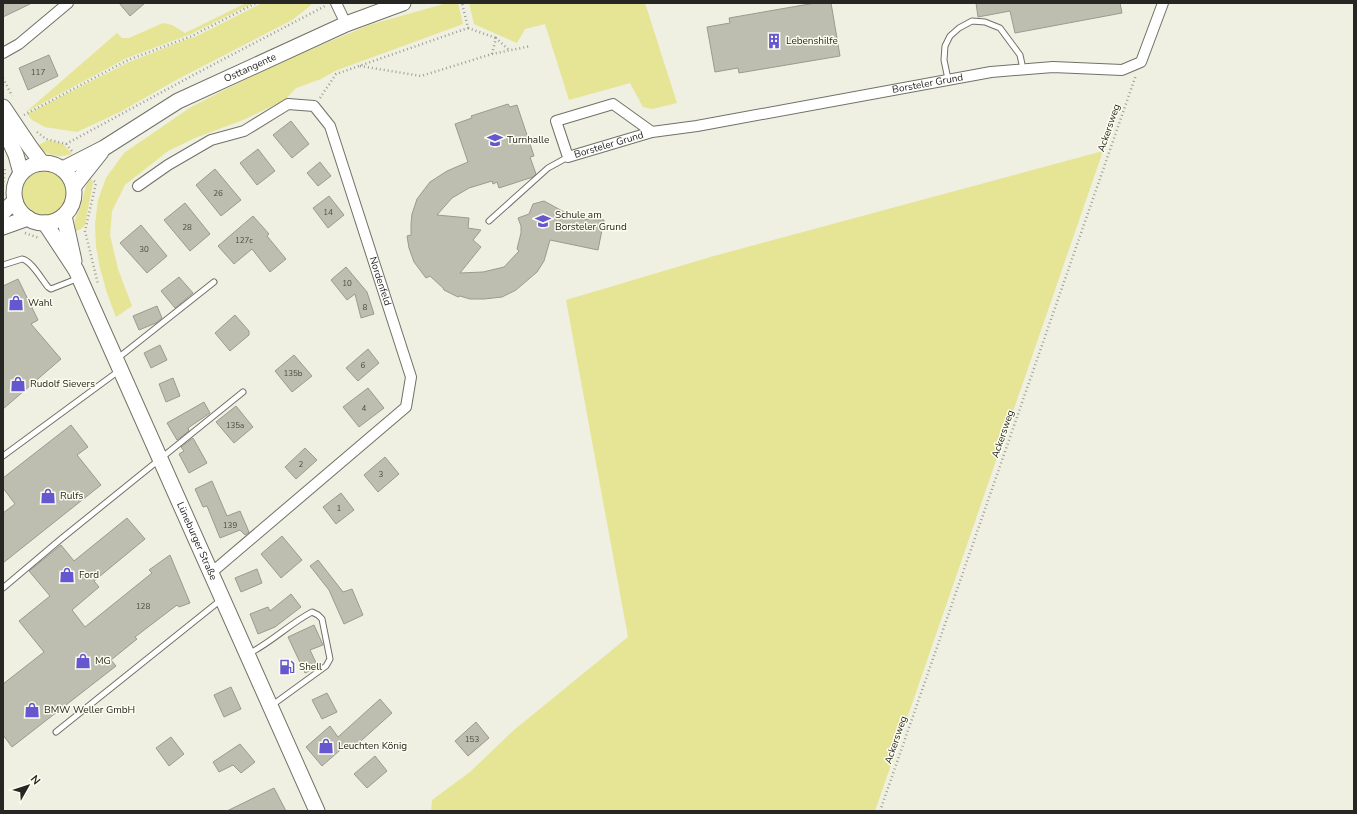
<svg xmlns="http://www.w3.org/2000/svg" width="1357" height="814" font-family="'Nunito Sans',sans-serif">
<style>
.green{fill:#e5e595}
.building{fill:#bdbdb0;stroke:#9a9a8e}
.lines{fill:none;stroke-linecap:round;stroke-linejoin:round}
.service-casing{stroke:#717266;stroke-width:7}
.minor-casing{stroke:#717266;stroke-width:12}
.secondary-casing{stroke:#717266;stroke-width:17}
.path{stroke:#9d9e94;stroke-width:2.5;stroke-dasharray:1 3;stroke-linecap:butt}
.service{stroke:#fff;stroke-width:5}
.minor{stroke:#fff;stroke-width:10}
.secondary{stroke:#fff;stroke-width:15}
.labels{text-anchor:middle;dominant-baseline:central;stroke-width:3;stroke-linejoin:round;paint-order:stroke}
.number-label{font-size:8px;fill:#4c4c46}
.poi-label{font-size:10px;fill:#262722;stroke:#fcfdef;text-anchor:start}
.street-label{font-size:10px;fill:#262722;stroke:#fcfdef}
</style>
<rect width="100%" height="100%" fill="#efefe2"/>
<g class="green">
<path d="M246 3H253L191 34 127 58 26 112 117 33 122 38H129L163 23 172 25 185 33Z"/>
<path d="M262 3H312L310 6 292 20 178 79 120 112 77 132 45 127 32 120 27 114 129 62 190 38 195 37Z"/>
<path d="M447 3H458L463 24 335 71 321 79 296 88 285 100 243 120 195 138 168 151 125 185 112 211 110 235 118 269 132 306 116 317 107 293 100 268 96 247 95 224 98 200 106 178 124 153 191 107 274 65 369 25Z"/>
<path d="M469 3H645L677 103 652 109 643 107 630 83 569 100 545 24 525 29 517 43 474 24Z"/>
<path d="M48 140 63 144 72 154C59 158 47 156 37 146Z"/>
<path d="M1103 151 875 811H431L432 800 470 772 514 730 628 637 566 300 714 256Z"/>
<circle cx="45" cy="194" r="23"/>
<path d="M91 178 93 183 85 225 81 229 74 232 75 220 81 205 86 186Z"/>
</g>
<g class="building">
<path d="M3 3H32L3 17Z"/>
<path d="M119 3H145L130 16Z"/>
<path d="M815 3H831L840 56 739 73 738 68 715 72 707 27 730 23 729 18Z"/>
<path d="M976 3H1120L1122 13 1015 33 1010 11 978 17Z"/>
<path d="M49 55 58 76 28 90 19 68Z"/>
<path d="M508 104 510 107 517 105 534 156 530 157 536 174 533 177 499 188 497 182 493 184 492 181 469 188 452 198 437 215 469 218 468 228 481 230 473 240 481 247 460 273 483 272 504 267 519 251 517 249 521 233V226L518 218 529 214 533 204 544 201 577 219 604 220 598 250 550 240 544 261 537 272 516 290 502 297 484 299H470L460 296 458 297 444 290 443 288 430 276 426 278 414 262 409 248 407 236 411 235V224L412 214 417 199 430 182 447 171 468 162 455 124 472 118 471 116Z"/>
<path d="M291 121 309 144 292 158 273 135Z"/>
<path d="M258 149 275 171 257 185 240 163Z"/>
<path d="M320 162 331 176 318 186 307 173Z"/>
<path d="M215 169 241 200 221 216 196 185Z"/>
<path d="M329 196 344 215 328 228 313 208Z"/>
<path d="M185 203 210 234 190 251 164 220Z"/>
<path d="M253 216 269 234 267 236 286 259 270 272 252 249 234 264 218 246Z"/>
<path d="M141 225 167 256 147 273 120 243Z"/>
<path d="M346 267 367 292 374 314 361 318 355 294 347 300 331 280Z"/>
<path d="M179 277 193 293 175 308 161 291Z"/>
<path d="M18 279 38 320 31 324 61 359 3 409V286Z"/>
<path d="M157 306 162 318 156 323 139 330 133 316Z"/>
<path d="M235 315 249 331V335L230 351 215 333Z"/>
<path d="M160 345 167 360 151 368 144 353Z"/>
<path d="M368 349 379 363 358 381 346 368Z"/>
<path d="M294 355 312 376 292 392 275 371Z"/>
<path d="M173 378 180 396 166 402 159 384Z"/>
<path d="M368 388 384 408 359 427 343 407Z"/>
<path d="M204 402 210 413 188 428 189 431 177 440 167 423Z"/>
<path d="M236 406 253 427 234 443 216 422Z"/>
<path d="M71 425 88 447 77 455 101 485 3 563V513L15 504 3 488V478Z"/>
<path d="M193 438 207 463 189 473 179 454 184 451 181 447Z"/>
<path d="M305 448 317 460 296 479 285 467Z"/>
<path d="M385 457 399 474 378 492 364 475Z"/>
<path d="M212 481 227 516 240 511 249 532 245 535 240 530 220 538 207 506 203 507 195 489Z"/>
<path d="M341 493 354 510 336 524 323 507Z"/>
<path d="M127 518 145 539 94 581 99 587 72 610 85 627 152 573 149 570 170 555 190 603 179 607 177 605 135 637 137 639 111 660 116 666 12 747 3 735V684L44 652 19 621 50 596 29 571 61 545 74 561Z"/>
<path d="M282 536 302 560 281 578 261 554Z"/>
<path d="M318 560 343 592 352 589 363 615 344 624 329 590 310 566Z"/>
<path d="M257 569 262 583 241 592 235 578Z"/>
<path d="M291 594 301 607 275 627 258 634 250 614 268 607 270 611Z"/>
<path d="M314 625 323 645 310 650 318 667 305 673 288 637Z"/>
<path d="M231 687 241 709 224 717 214 695Z"/>
<path d="M327 693 337 712 322 719 312 700Z"/>
<path d="M380 699 392 713 352 749 347 744 322 766 306 747 330 726 338 737Z"/>
<path d="M476 722 489 738 468 756 455 741Z"/>
<path d="M171 737 184 754 169 766 156 748Z"/>
<path d="M240 744 255 762 241 773 233 765 219 772 213 762Z"/>
<path d="M375 756 387 771 367 788 354 774Z"/>
<path d="M274 788 286 811H227Z"/>
</g>
<g class="lines">
<defs>
<g id="service">
<path d="M948 79 944 60 945 46 950 36 959 28 972 21 985 22 1000 28 1020 55 1023 69"/>
<path d="M489 221 548 168 568 157"/>
<path d="M3 265 22 259C31 260 42 280 48 287L51 289 79 278"/>
<path d="M118 358 214 282"/>
<path d="M3 456 120 370"/>
<path d="M3 588 61 539 243 392"/>
<path d="M248 654C271 643 289 624 312 612L318 615 322 619 330 659 326 666 271 706"/>
<path d="M56 732 222 599"/>
</g>
<g id="minor">
<path d="M336 3 346 24"/>
<path d="M3 53 19 44 68 3"/>
<path id="s1" d="M652 132 613 104 556 121 568 157 652 132 697 126 991 72 1053 67 1122 70 1141 62 1163 3"/>
<path id="s2" d="M138 186 168 165 211 140 244 131 288 104 314 106 330 126 411 377 406 407 211 573"/>
</g>
<g id="secondary">
<path d="M3 107 30 147 42 163"/>
<path d="M3 126 16 155 21 173"/>
<circle cx="44" cy="193" r="30"/>
<path id="s3" d="M63 169 104 148 178 101 346 24 403 3"/>
<path d="M74 186 101 152"/>
<path d="M3 212 15 201"/>
<path d="M64 216 74 261"/>
<path id="s4" d="M45 223 76 270 317 811"/>
<path d="M3 227 28 218"/>
</g>
</defs>
<use href="#service" class="service-casing"/>
<use href="#minor" class="minor-casing"/>
<use href="#secondary" class="secondary-casing"/>
<g class="path">
<path d="M468 28 496 38"/>
<path d="M492 54 496 38 509 50"/>
<path d="M360 66 421 76 492 54 531 46"/>
<path d="M3 78 12 96"/>
<path d="M320 98 336 74 468 28 462 3"/>
<path d="M24 115 128 60 192 36 256 3"/>
<path d="M37 132 46 139 66 144 72 151"/>
<path d="M66 144 199 72 327 5"/>
<path d="M94 181 96 183 85 231 98 284"/>
<path d="M3 186 5 169"/>
<path d="M25 233 39 238"/>
<path d="M880 811 1136 75"/>
</g>
<use href="#service" class="service"/>
<use href="#minor" class="minor"/>
<use href="#secondary" class="secondary"/>
</g>
<defs>
<symbol id="building-bare" viewBox="-9 -9 18 18"><path d="M-4-6H4V6H1V3H-1V6H-4ZM-2.5-4.3h1.7v1.8h-1.7ZM.8-4.3h1.7v1.8H.8ZM-2.5-1h1.7V.8h-1.7ZM.8-1h1.7V.8H.8Z" fill="#6457d0" stroke="#fcfdef" stroke-width="2.5" paint-order="stroke"/></symbol>
<symbol id="school-bare" viewBox="-9 -9 18 18"><path d="M0-5L7-2L0 1L-7-2ZM-4 1L0 2.5L4 1V4Q0 6-4 4Z" fill="#6457d0" stroke="#fcfdef" stroke-width="2.5" paint-order="stroke"/></symbol>
<symbol id="shop-bare" viewBox="-9 -9 18 18"><path d="M-5-2.5h2.3a2.7 3.5 0 0 1 5.4 0H5L5.5 6h-11ZM-1.5-2.5h3a1.5 2.3 0 0 0-3 0Z" fill="#6457d0" stroke="#fcfdef" stroke-width="2.5" paint-order="stroke"/></symbol>
<symbol id="fuel-bare" viewBox="-9 -9 18 18"><path d="M-5.5-6h7V0h2V4h1.3V-2.5L3-4.5l.8-.8L6-3V5H2.5V1h-1V6h-7ZM-4.2-4.7v3.2H.2V-4.7Z" fill="#6457d0" stroke="#fcfdef" stroke-width="2.5" paint-order="stroke"/></symbol>
</defs>
<g fill-rule="evenodd">
<use href="#building-bare" x="763" y="30" width="22" height="22"/>
<use href="#school-bare" x="484" y="129" width="22" height="22"/>
<use href="#school-bare" x="532" y="210" width="22" height="22"/>
<use href="#shop-bare" x="5" y="292" width="22" height="22"/>
<use href="#shop-bare" x="7" y="373" width="22" height="22"/>
<use href="#shop-bare" x="37" y="485" width="22" height="22"/>
<use href="#shop-bare" x="56" y="564" width="22" height="22"/>
<use href="#shop-bare" x="72" y="650" width="22" height="22"/>
<use href="#fuel-bare" x="276" y="656" width="22" height="22"/>
<use href="#shop-bare" x="21" y="699" width="22" height="22"/>
<use href="#shop-bare" x="315" y="735" width="22" height="22"/>
</g>
<g class="labels">
<g class="number-label">
<text x="38" y="72">117</text>
<text x="218" y="193">26</text>
<text x="328" y="212">14</text>
<text x="187" y="227">28</text>
<text x="244" y="240">127c</text>
<text x="144" y="249">30</text>
<text x="347" y="283">10</text>
<text x="365" y="307">8</text>
<text x="363" y="365">6</text>
<text x="293" y="373">135b</text>
<text x="364" y="408">4</text>
<text x="235" y="425">135a</text>
<text x="301" y="464">2</text>
<text x="381" y="474">3</text>
<text x="339" y="508">1</text>
<text x="230" y="525">139</text>
<text x="143" y="606">128</text>
<text x="472" y="739">153</text>
</g>
<g class="poi-label">
<text x="786" y="41">Lebenshilfe</text>
<text x="507" y="140">Turnhalle</text>
<text x="555" y="215">Schule am<tspan x="555" dy="12">Borsteler Grund</tspan></text>
<text x="28" y="303">Wahl</text>
<text x="30" y="384">Rudolf Sievers</text>
<text x="60" y="496">Rulfs</text>
<text x="79" y="575">Ford</text>
<text x="95" y="661">MG</text>
<text x="299" y="667">Shell</text>
<text x="44" y="710">BMW Weller GmbH</text>
<text x="338" y="746">Leuchten König</text>
</g>
<g class="street-label">
<text stroke="none"><textPath href="#s3" startOffset="213">Osttangente</textPath></text>
<text stroke="none"><textPath href="#s1" startOffset="513">Borsteler Grund</textPath></text>
<text transform="translate(1109 128) rotate(-71)">Ackersweg</text>
<text stroke="none"><textPath href="#s1" startOffset="188">Borsteler Grund</textPath></text>
<text stroke="none"><textPath href="#s2" startOffset="387">Nordenfeld</textPath></text>
<text transform="translate(1003 434) rotate(-71)">Ackersweg</text>
<text stroke="none"><textPath href="#s4" startOffset="353">Lüneburger Straße</textPath></text>
<text transform="translate(896 740) rotate(-71)">Ackersweg</text>
</g>
</g>
<rect width="1357" height="814" fill="none" stroke="#262722" stroke-width="8"/>
<g transform="translate(28 786) rotate(51)" stroke="#fcfdef" stroke-width="3" paint-order="stroke">
<path d="M0-3L7 15L0 10L-7 15Z" fill="#262722"/>
<text y="-6" font-size="11" font-weight="bold" text-anchor="middle" fill="#262722">N</text>
</g>
</svg>
